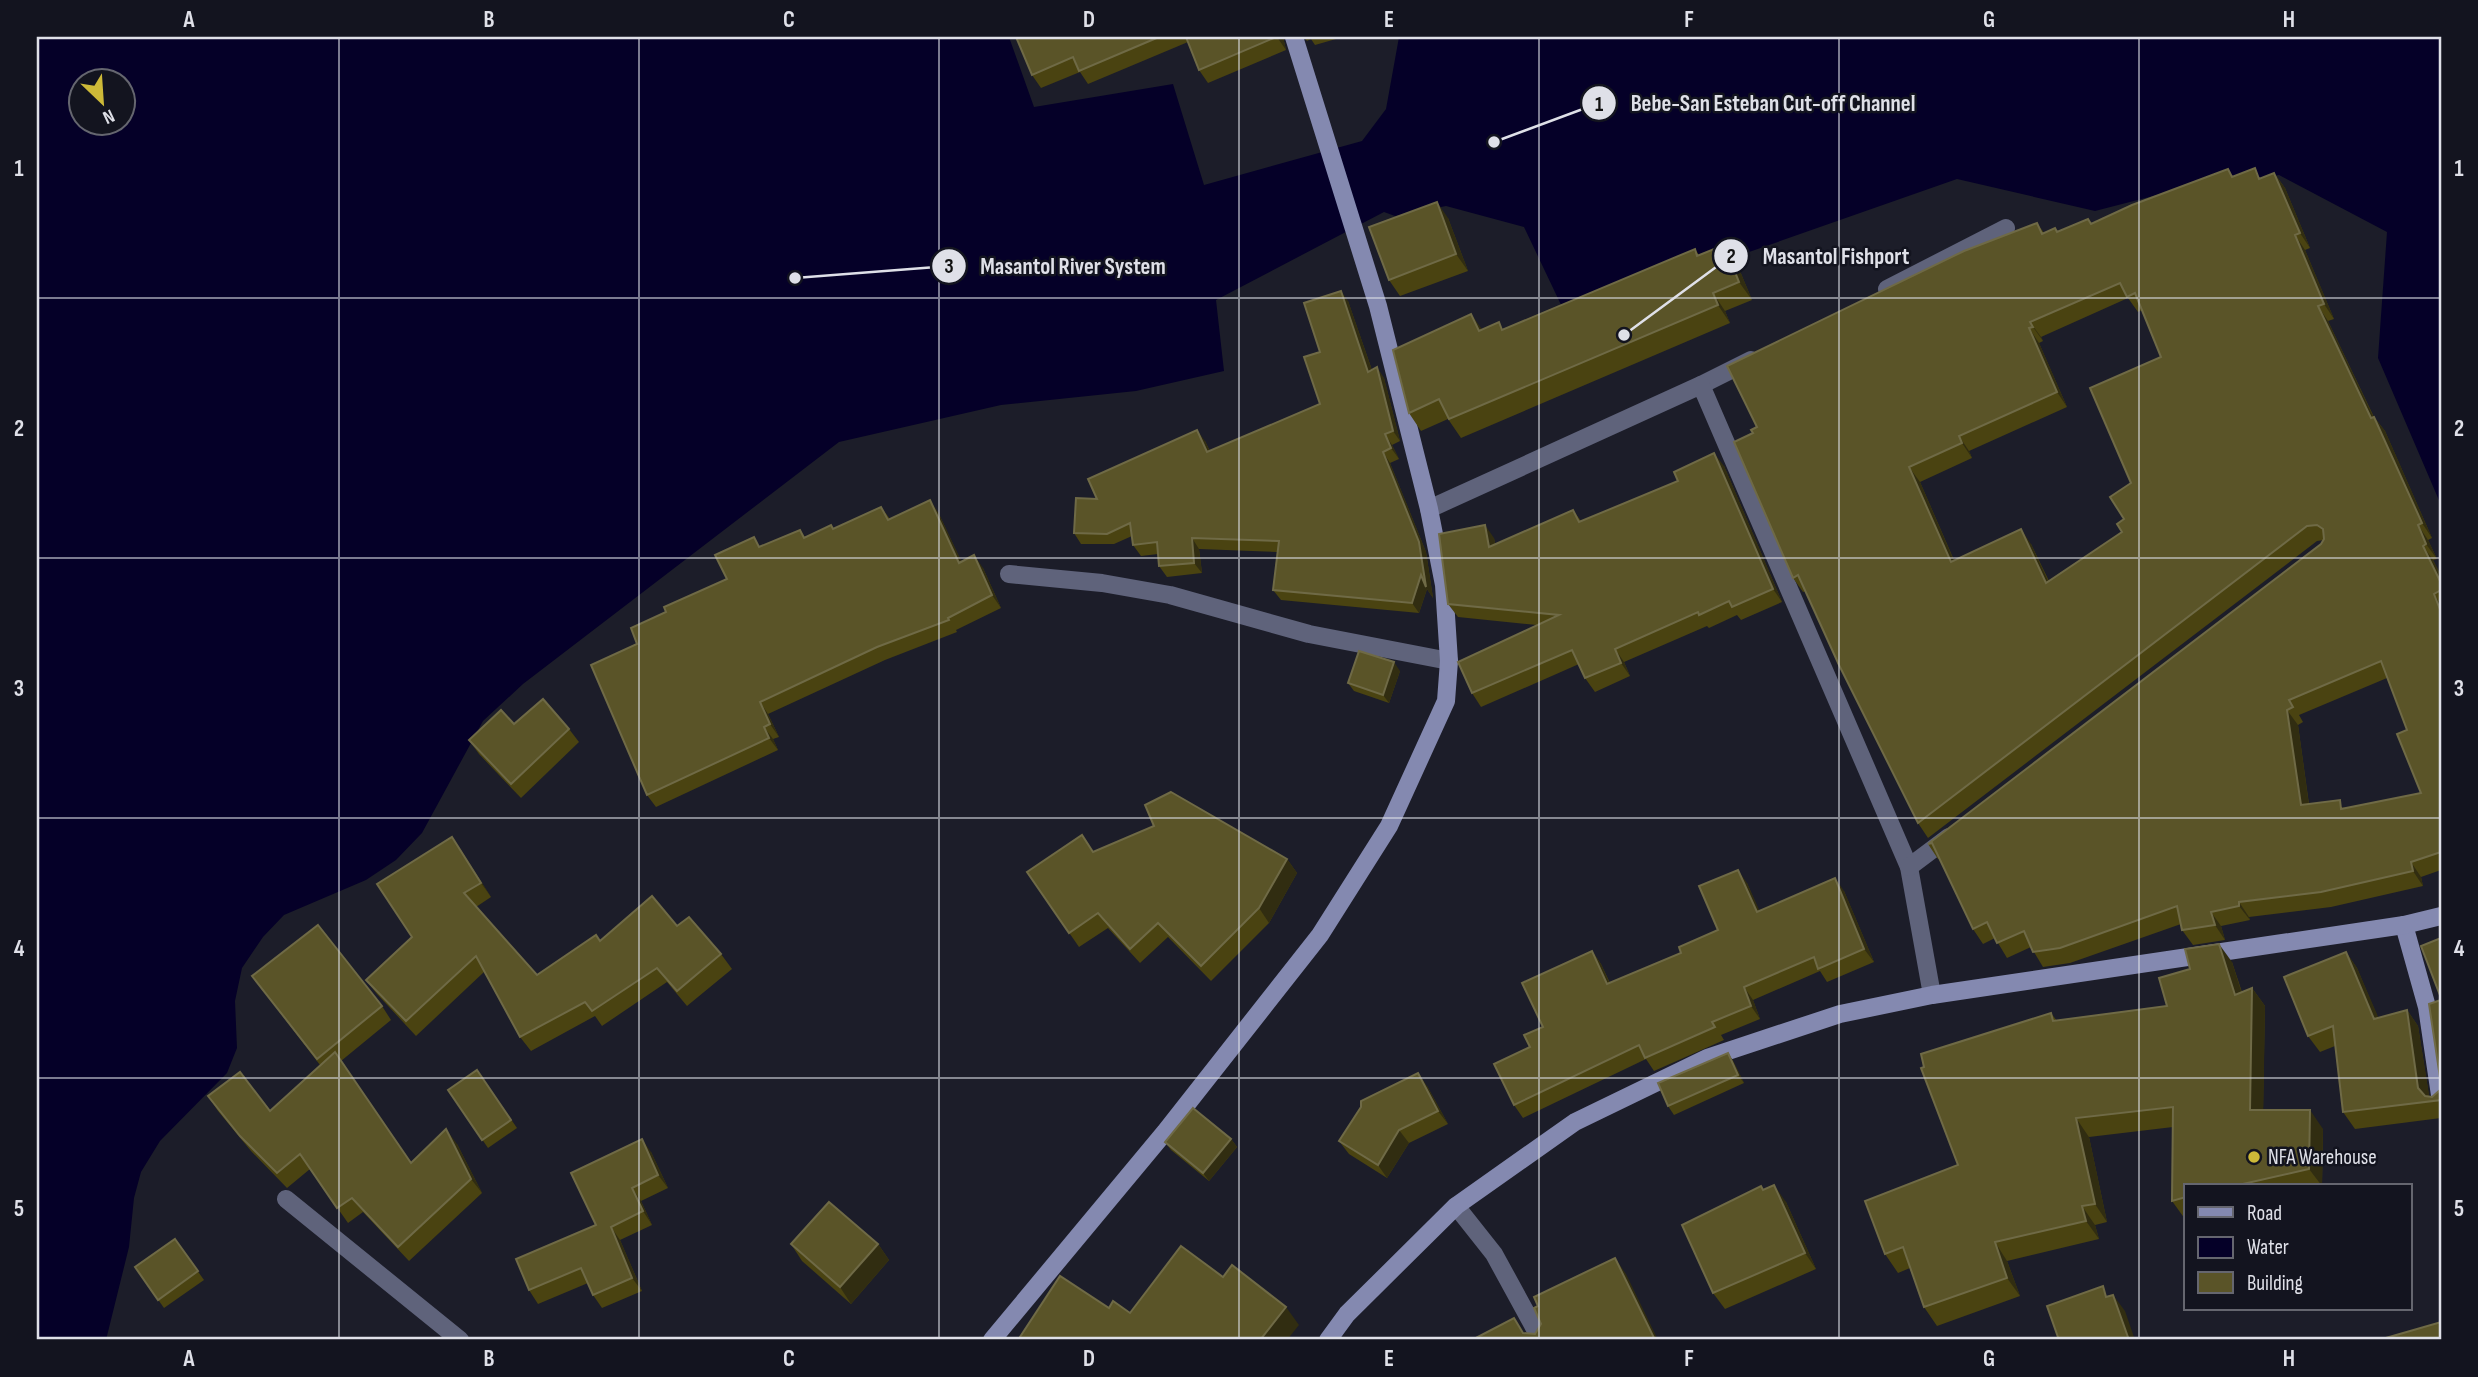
<svg xmlns="http://www.w3.org/2000/svg" width="2478" height="1377" font-family="'Sofia Sans Condensed',sans-serif">
<style>
.water{fill:#050028;fill-rule:evenodd}
.lines{fill:none;stroke-linecap:round;stroke-linejoin:round}
.street{stroke:#5f637b;stroke-width:18}
.secondary{stroke:#8489b0;stroke-width:18}
.wall{fill:#4a4311;fill-rule:evenodd}
.shaded-wall{fill:#312d11}
.building{fill:#5a5428;stroke:#6f6a46;stroke-width:2;fill-rule:evenodd}
.grid{fill:none;stroke:#dfe0e8;stroke-width:2;stroke-opacity:0.55}
.poi-dot{fill:#cdb938;stroke:#13141f;stroke-width:2.5}
.labels{text-anchor:middle;dominant-baseline:central;stroke-width:5;stroke-linejoin:round;paint-order:stroke}
.poi-label{font-size:21px;fill:#dfe0e8;stroke:#13141f;text-anchor:start}
.leader{fill:none;stroke:#dfe0e8;stroke-width:2.5}
.callout-dot{fill:#dfe0e8;stroke:#13141f;stroke-width:2.5}
.mark-label{font-size:21px;text-anchor:middle;font-weight:bold;fill:#111}
.callout-label{font-size:23px;text-anchor:middle;font-weight:bold;fill:#dfe0e8;stroke:#13141f;stroke-width:5;stroke-linejoin:round;paint-order:stroke}
.neatline{fill:none;stroke:#dfe0e8;stroke-width:2.5}
.grid-label{font-size:23px;text-anchor:middle;font-weight:bold;fill:#dfe0e8}
</style>
<rect width="100%" height="100%" fill="#1c1d29"/>
<path class="water" d="M37 37H1009L1034 107 1173 84 1204 185 1362 141 1386 109 1399 37H2441V505L2378 358 2387 232 2279 175 2188 187 2095 211 1957 179 1712 265 1563 309 1524 227 1446 206 1395 216 1384 212 1216 300 1224 371 1136 391 1001 405 839 442 523 684 483 721 422 833 396 860 366 880 284 915 263 937 242 968 235 1001 237 1048 227 1073 160 1141 141 1172 134 1198 129 1247 106 1340H37ZM80 80H122V122H80Z"/>
<g class="lines">
<g class="street">
<path d="M1887 289 2006 228"/>
<path d="M1701 385 1751 360"/>
<path d="M1429 509 1701 385 1909 867 1932 995"/>
<path d="M1009 574 1102 583 1170 595 1309 634 1449 661"/>
<path d="M1909 867 1949 837"/>
<path d="M286 1199 460 1340"/>
<path d="M1456 1206 1494 1254 1541 1340"/>
</g>
<g class="secondary">
<path d="M2404 925 2427 1007 2441 1102"/>
<path d="M992 1340 1165 1132 1320 935 1389 826 1446 701 1449 661 1444 585 1429 509 1378 306 1294 37"/>
<path d="M1328 1340 1347 1314 1456 1206 1575 1122 1707 1058 1840 1014 1932 995 2404 925 2441 916"/>
</g>
</g>
<g class="wall">
<path d="M1016 37H1283L1286 50 1208 83 1199 70 1188 42 1088 84 1080 72 1041 88 1032 75Z"/>
<path d="M1304 37H1343L1315 45 1311 39 1307 41Z"/>
<path d="M2274 173 2285 188 2310 248 2305 250 2334 319 2328 321 2374 417 2385 431 2432 538 2428 540 2437 559 2433 560 2441 576V870L2421 877 2423 886 2331 907 2249 917 2250 920 2221 926 2225 940 2193 945 2182 930 2181 924 2070 963 2043 967 2031 947 2007 958 1995 938 1983 944 1973 929 1940 859H1938L1928 844 2321 544 2324 540 2317 541 1928 838 1918 823 1806 591 1803 592 1793 578 1753 433 1757 427 2037 223 2044 233 2055 228 2058 232 2092 224 2234 177 2262 178ZM2128 298 2138 312 2142 310 2161 357 2131 483 2122 532 2049 581 2031 544 1954 560 1920 482 1972 458 1969 451 2067 407 2039 343 2043 341 2041 337ZM2387 678 2407 730 2421 793 2346 808 2309 804 2298 725 2303 722 2299 715Z"/>
<path d="M1448 218 1468 271 1400 296 1389 280Z"/>
<path d="M1695 249 1699 255 1737 264 1752 300 1725 311 1730 323 1461 438 1448 419 1421 431 1409 413 1482 329H1503Z"/>
<path d="M1348 301 1372 370 1384 378 1400 441 1392 445 1399 459 1390 463 1426 552 1433 598 1427 589 1419 613 1281 600 1273 590 1277 552 1199 549 1202 573 1167 577 1159 566 1158 554 1141 556 1133 545 1132 536 1114 544H1081L1074 533 1097 499 1205 441 1210 451 1320 404V352Z"/>
<path d="M1724 466 1782 602 1741 620 1737 615 1709 628 1707 626 1624 662 1630 676 1595 692 1585 678 1579 664 1481 707 1472 693 1537 625 1458 617 1448 604 1494 538 1495 544 1573 510 1581 521Z"/>
<path d="M881 507 890 519 938 512 961 561 983 568 1001 608 956 630 957 632 885 660 768 714 779 737 773 739 778 750 656 807 647 795 637 644 727 579 761 546 800 530 805 537 831 525 834 529Z"/>
<path d="M1400 671 1389 703 1354 691 1348 683Z"/>
<path d="M514 724 569 729 579 742 521 798 479 754 469 740Z"/>
<path d="M462 852 491 897 476 907 537 975 600 941 677 926 721 954 732 969 687 1006 667 982 602 1026 595 1016 531 1051 520 1037 484 972 416 1036 377 994 366 980 412 937Z"/>
<path d="M1094 852 1287 859 1297 873 1269 923 1211 981 1168 937 1140 963 1108 928 1079 947 1027 872Z"/>
<path d="M1747 883 1759 911 1844 891 1874 962 1827 982 1820 971 1753 1000 1760 1019 1721 1035 1724 1040 1654 1071 1646 1059 1523 1118 1514 1105 1530 1047 1592 951 1601 964 1610 983 1681 953 1718 930Z"/>
<path d="M2346 952 2357 968 2378 1018 2407 1010 2418 1026 2429 1096 2432 1097 2440 1090 2441 1084V1000V1118L2355 1129 2343 1112 2335 1046 2320 1052 2308 1036Z"/>
<path d="M2232 962 2242 992 2252 988 2265 1006 2263 1110 2323 1129 2322 1186H2186L2185 1219 2172 1201 2173 1127 2089 1137 2107 1222 2095 1225 2099 1239 2007 1261 2020 1296 1937 1326 1924 1307 1910 1268 1898 1273 1885 1254 1958 1165 2051 1013 2057 1021 2167 1006Z"/>
<path d="M252 976 382 1006 391 1020 341 1061 411 1163 457 1144 482 1193 409 1261 363 1212 348 1223 310 1169 287 1188 251 1151 218 1111 208 1096 270 1111 320 1065Z"/>
<path d="M1728 1053 1733 1061 1744 1083 1674 1115 1668 1106Z"/>
<path d="M477 1070 517 1128 488 1148 448 1090Z"/>
<path d="M1427 1086 1448 1124 1409 1143 1387 1178 1349 1154 1339 1141Z"/>
<path d="M1231 1139 1237 1147 1209 1181 1171 1150 1165 1142Z"/>
<path d="M651 1152 668 1188 641 1201 652 1225 620 1240 642 1291 602 1308 593 1295 588 1283 538 1304 529 1290 596 1225Z"/>
<path d="M1761 1186 1764 1190 1786 1202 1816 1269 1725 1309 1713 1293Z"/>
<path d="M175 1239 204 1280 164 1308 135 1267Z"/>
<path d="M791 1244H878L889 1260 851 1304 802 1261Z"/>
</g>
<g class="shaded-wall">
<path d="M1277 37H1283L1286 50Z"/>
<path d="M2274 173 2285 188 2310 248 2300 233Z"/>
<path d="M1437 202 1448 218 1468 271 1456 254Z"/>
<path d="M2295 235 2305 250 2334 319 2324 304Z"/>
<path d="M1724 245 1737 264 1752 300 1739 282Z"/>
<path d="M1341 291 1348 301 1376 382 1368 372Z"/>
<path d="M1713 293 1725 311 1730 323 1718 305Z"/>
<path d="M2318 306 2328 321 2381 433 2371 418Z"/>
<path d="M1471 314 1484 332 1479 331Z"/>
<path d="M2030 322 2041 337 2043 341 2033 327Z"/>
<path d="M2029 328 2039 343 2067 407 2057 392Z"/>
<path d="M1377 367 1384 378 1400 441 1393 431Z"/>
<path d="M2374 417 2385 431 2432 538 2422 523Z"/>
<path d="M1197 430 1205 441 1215 463 1207 452Z"/>
<path d="M1385 434 1392 445 1399 459 1391 448Z"/>
<path d="M1959 436 1969 451 1972 458 1962 443Z"/>
<path d="M1383 452 1390 463 1426 552 1433 598 1427 589 1419 613 1412 603Z"/>
<path d="M1714 453 1724 466 1782 602 1773 589Z"/>
<path d="M1909 467 1920 482 1961 577 1951 562Z"/>
<path d="M930 500 938 512 968 575 959 563Z"/>
<path d="M1485 525 1494 538 1498 560 1489 547Z"/>
<path d="M2418 525 2428 540 2437 559 2426 544Z"/>
<path d="M2021 529 2031 544 2056 598 2046 583Z"/>
<path d="M1192 538 1199 549 1202 573 1194 563Z"/>
<path d="M2423 546 2433 560 2441 576V583Z"/>
<path d="M974 555 983 568 1001 608 992 595Z"/>
<path d="M2434 594 2441 605V612Z"/>
<path d="M1615 649 1624 662 1630 676 1621 663Z"/>
<path d="M1394 662 1400 671 1389 703 1383 695Z"/>
<path d="M760 702 768 714 779 737 770 724Z"/>
<path d="M2287 710 2298 725 2311 820 2301 805Z"/>
<path d="M764 727 773 739 778 750 769 738Z"/>
<path d="M452 837 462 852 491 897 481 883Z"/>
<path d="M1287 859 1297 873 1269 923 1259 908Z"/>
<path d="M2411 862 2421 877 2423 886 2413 871Z"/>
<path d="M1738 870 1747 883 1766 925 1757 912Z"/>
<path d="M1835 878 1844 891 1874 962 1864 949Z"/>
<path d="M2239 902 2249 917 2250 920 2239 906Z"/>
<path d="M2211 912 2221 926 2225 940 2215 925Z"/>
<path d="M2219 944 2232 962 2248 1013 2235 995Z"/>
<path d="M1592 951 1601 964 1616 998 1607 984Z"/>
<path d="M2346 952 2357 968 2386 1035 2374 1019Z"/>
<path d="M1744 987 1753 1000 1760 1019 1751 1006Z"/>
<path d="M2252 988 2265 1006 2263 1128 2250 1110Z"/>
<path d="M2407 1010 2418 1026 2430 1101 2418 1088Z"/>
<path d="M1728 1053 1733 1061 1744 1083 1738 1075Z"/>
<path d="M1418 1073 1427 1086 1448 1124 1438 1111Z"/>
<path d="M2310 1110 2323 1129 2322 1186 2309 1169Z"/>
<path d="M2076 1118 2089 1137 2107 1222 2095 1204Z"/>
<path d="M446 1129 457 1144 482 1193 471 1179Z"/>
<path d="M1399 1130 1409 1143 1387 1178 1378 1165Z"/>
<path d="M642 1139 651 1152 668 1188 658 1175Z"/>
<path d="M1231 1139 1237 1147 1209 1181 1203 1173Z"/>
<path d="M1774 1185 1786 1202 1816 1269 1805 1253Z"/>
<path d="M632 1188 641 1201 652 1225 643 1211Z"/>
<path d="M2082 1206 2095 1225 2099 1239 2086 1221Z"/>
<path d="M611 1227 620 1240 642 1291 632 1278Z"/>
<path d="M1995 1242 2007 1261 2020 1296 2007 1278Z"/>
<path d="M878 1244 889 1260 851 1304 840 1287Z"/>
<path d="M1615 1258 1626 1274 1658 1340H1655Z"/>
<path d="M2113 1295 2125 1311 2135 1340H2129Z"/>
<path d="M1286 1307 1299 1325 1287 1340H1260Z"/>
</g>
<g class="building">
<path d="M1016 37H1159L1079 71 1073 57 1032 75Z"/>
<path d="M1186 37H1276L1199 70Z"/>
<path d="M2255 168 2259 179 2274 173 2300 233 2295 235 2324 304 2318 306 2371 418 2374 417 2422 523 2418 525 2426 544 2423 546 2441 583V590L2434 594 2441 612V852L2411 862 2413 871 2321 892 2239 902V906L2211 912 2215 925 2182 930 2177 906 2060 948 2033 952 2024 931 1997 943 1987 922 1973 929 1932 843 1928 844 2321 544 2324 539 2323 529 2317 525 2307 526 1918 823 1839 665 1798 575 1793 578 1734 442 1753 433 1751 430 1757 427 1727 366 1964 251 2037 223 2042 234 2055 228 2057 232 2088 219 2091 224 2132 205 2228 169 2232 177ZM2120 283 2127 297 2135 293 2161 357 2090 388 2131 483 2110 497 2124 519 2117 524 2122 532 2046 583 2021 529 1951 562 1909 467 1962 443 1959 436 2057 392 2029 328 2033 327 2030 322ZM2381 661 2407 730 2397 734 2421 793 2341 809 2340 800 2301 805 2287 710 2293 707 2289 700Z"/>
<path d="M1437 202 1456 254 1389 280 1369 227Z"/>
<path d="M1724 245 1739 282 1713 293 1718 305 1449 419 1439 399 1409 413 1393 350 1471 314 1479 331 1499 322 1502 330 1695 249 1697 256Z"/>
<path d="M1341 291 1368 372 1377 367 1393 431 1385 434 1391 448 1383 452 1419 542 1426 587 1421 575 1412 603 1273 590 1279 541 1192 538 1194 563 1159 566 1157 542 1133 545 1130 523 1107 534 1074 533 1076 498 1097 499 1088 479 1197 430 1207 452 1320 404 1304 357 1320 352 1304 303Z"/>
<path d="M1714 453 1773 589 1732 607 1729 601 1699 615 1698 612 1615 649 1621 663 1585 678 1572 650 1472 693 1458 662 1559 615 1448 604 1439 534 1485 525 1489 547 1573 510 1579 522 1678 481 1674 472Z"/>
<path d="M930 500 959 563 974 555 992 595 948 618 949 620 877 647 760 702 770 724 764 727 769 738 647 795 591 665 637 644 631 628 666 612 664 607 727 579 715 555 754 537 759 547 800 530 804 538 831 525 833 529 881 507 888 520Z"/>
<path d="M1359 651 1394 662 1383 695 1348 683Z"/>
<path d="M543 699 569 729 511 784 469 740 501 710 514 724Z"/>
<path d="M1171 792 1287 859 1259 908 1201 966 1158 923 1130 949 1098 913 1069 933 1027 872 1082 835 1093 852 1154 826 1145 805Z"/>
<path d="M452 837 481 883 464 893 537 975 596 935 600 941 652 896 677 926 689 917 721 954 677 991 657 968 592 1011 585 1002 520 1037 476 956 406 1021 366 980 412 937 377 884Z"/>
<path d="M1738 870 1757 912 1835 878 1864 949 1818 969 1814 957 1744 987 1751 1006 1712 1022 1715 1027 1645 1058 1639 1045 1514 1105 1494 1064 1530 1047 1524 1035 1543 1027 1522 983 1592 951 1607 984 1681 953 1679 947 1718 930 1699 886Z"/>
<path d="M318 925 382 1006 317 1059 252 976Z"/>
<path d="M2441 938V998L2421 946Z"/>
<path d="M2219 944 2235 995 2252 988 2250 1110H2310L2309 1169 2234 1186H2186V1197L2172 1201 2173 1107 2076 1118 2095 1204 2082 1206 2086 1221 1995 1242 2007 1278 1924 1307 1903 1247 1885 1254 1865 1201 1958 1165 1921 1068 1924 1067 1921 1054 2051 1013 2053 1021 2167 1006 2159 978 2190 969 2185 949Z"/>
<path d="M2346 952 2374 1019 2407 1010 2418 1088 2425 1096 2432 1097 2440 1090 2441 1084 2429 1004 2441 1000V1100L2343 1112 2333 1026 2308 1036 2284 977Z"/>
<path d="M335 1052 411 1163 446 1129 471 1179 398 1247 352 1198 337 1208 300 1154 277 1173 240 1136 208 1096 240 1072 270 1111Z"/>
<path d="M1728 1053 1738 1075 1668 1106 1658 1083Z"/>
<path d="M477 1070 511 1120 482 1140 448 1090Z"/>
<path d="M1418 1073 1438 1111 1399 1130 1378 1165 1339 1141 1361 1107V1101Z"/>
<path d="M1193 1108 1231 1139 1203 1173 1165 1142Z"/>
<path d="M642 1139 658 1175 632 1188 643 1211 611 1227 632 1278 593 1295 581 1268 529 1290 516 1259 596 1225 571 1173Z"/>
<path d="M1774 1185 1805 1253 1713 1293 1682 1225 1761 1186 1763 1190Z"/>
<path d="M829 1202 878 1244 840 1287 791 1244Z"/>
<path d="M175 1239 198 1271 158 1300 135 1267Z"/>
<path d="M1181 1246 1223 1277 1232 1265 1286 1307 1260 1340H1018L1060 1276 1109 1308 1113 1301 1130 1313Z"/>
<path d="M1615 1258 1655 1340H1472L1514 1318 1523 1333 1535 1334 1541 1324 1534 1308 1538 1306 1534 1297Z"/>
<path d="M2103 1286 2106 1297 2113 1295 2129 1340H2059L2047 1306Z"/>
<path d="M2441 1322V1340H2387L2386 1338Z"/>
</g>
<path class="grid" d="M339 37V1340M639 37V1340M939 37V1340M1239 37V1340M1539 37V1340M1839 37V1340M2139 37V1340M37 298H2441M37 558H2441M37 818H2441M37 1078H2441"/>
<circle class="poi-dot" cx="2254" cy="1157" r="7"/>
<g class="labels">
<g class="poi-label">
<text x="2268" y="1157">NFA Warehouse</text>
</g>
</g>
<path class="leader" d="M1494 142L1599 103M1624 335L1731 256M795 278L949 266"/>
<g class="callout-dot">
<circle cx="1494" cy="142" r="7"/>
<circle cx="1624" cy="335" r="7"/>
<circle cx="795" cy="278" r="7"/>
<circle cx="1599" cy="103" r="18"/>
<circle cx="1731" cy="256" r="18"/>
<circle cx="949" cy="266" r="18"/>
</g>
<g class="mark-label">
<text x="1599" y="111">1</text>
<text x="1731" y="263">2</text>
<text x="949" y="273">3</text>
</g>
<g class="callout-label">
<text x="1773" y="111">Bebe-San Esteban Cut-off Channel</text>
<text x="1836" y="264">Masantol Fishport</text>
<text x="1073" y="274">Masantol River System</text>
</g>
<rect width="2478" height="1377" fill="none" stroke="#13141f" stroke-width="77"/>
<rect x="2184" y="1184" width="228" height="126" fill="#13141f" stroke="#65666f" stroke-width="2"/>
<rect x="2198" y="1207" width="35" height="10" fill="#8489b0" stroke="#65666f" stroke-width="2"/>
<text x="2247" y="1220" font-size="21" fill="#dfe0e8">Road</text>
<rect x="2198" y="1237" width="35" height="21" fill="#050028" stroke="#65666f" stroke-width="2"/>
<text x="2247" y="1254" font-size="21" fill="#dfe0e8">Water</text>
<rect x="2198" y="1272" width="35" height="21" fill="#5a5428" stroke="#65666f" stroke-width="2"/>
<text x="2247" y="1290" font-size="21" fill="#dfe0e8">Building</text>
<g transform="translate(102 102) rotate(155)"><circle r="33" fill="#13141f" stroke="#65666f" stroke-width="2"/>
<path d="M0-5L12 26L0 18L-12 26Z" fill="#cdb938"/>
<text y="-10" font-size="19" font-weight="bold" text-anchor="middle" fill="#dfe0e8">N</text>
</g>
<rect x="38" y="38" width="2402" height="1300" class="neatline"/>
<g class="grid-label">
<text x="189" y="27">A</text>
<text x="489" y="27">B</text>
<text x="789" y="27">C</text>
<text x="1089" y="27">D</text>
<text x="1389" y="27">E</text>
<text x="1689" y="27">F</text>
<text x="1989" y="27">G</text>
<text x="2289" y="27">H</text>
<text x="19" y="176">1</text>
<text x="2459" y="176">1</text>
<text x="19" y="436">2</text>
<text x="2459" y="436">2</text>
<text x="19" y="696">3</text>
<text x="2459" y="696">3</text>
<text x="19" y="956">4</text>
<text x="2459" y="956">4</text>
<text x="19" y="1216">5</text>
<text x="2459" y="1216">5</text>
<text x="189" y="1366">A</text>
<text x="489" y="1366">B</text>
<text x="789" y="1366">C</text>
<text x="1089" y="1366">D</text>
<text x="1389" y="1366">E</text>
<text x="1689" y="1366">F</text>
<text x="1989" y="1366">G</text>
<text x="2289" y="1366">H</text>
</g>
</svg>
